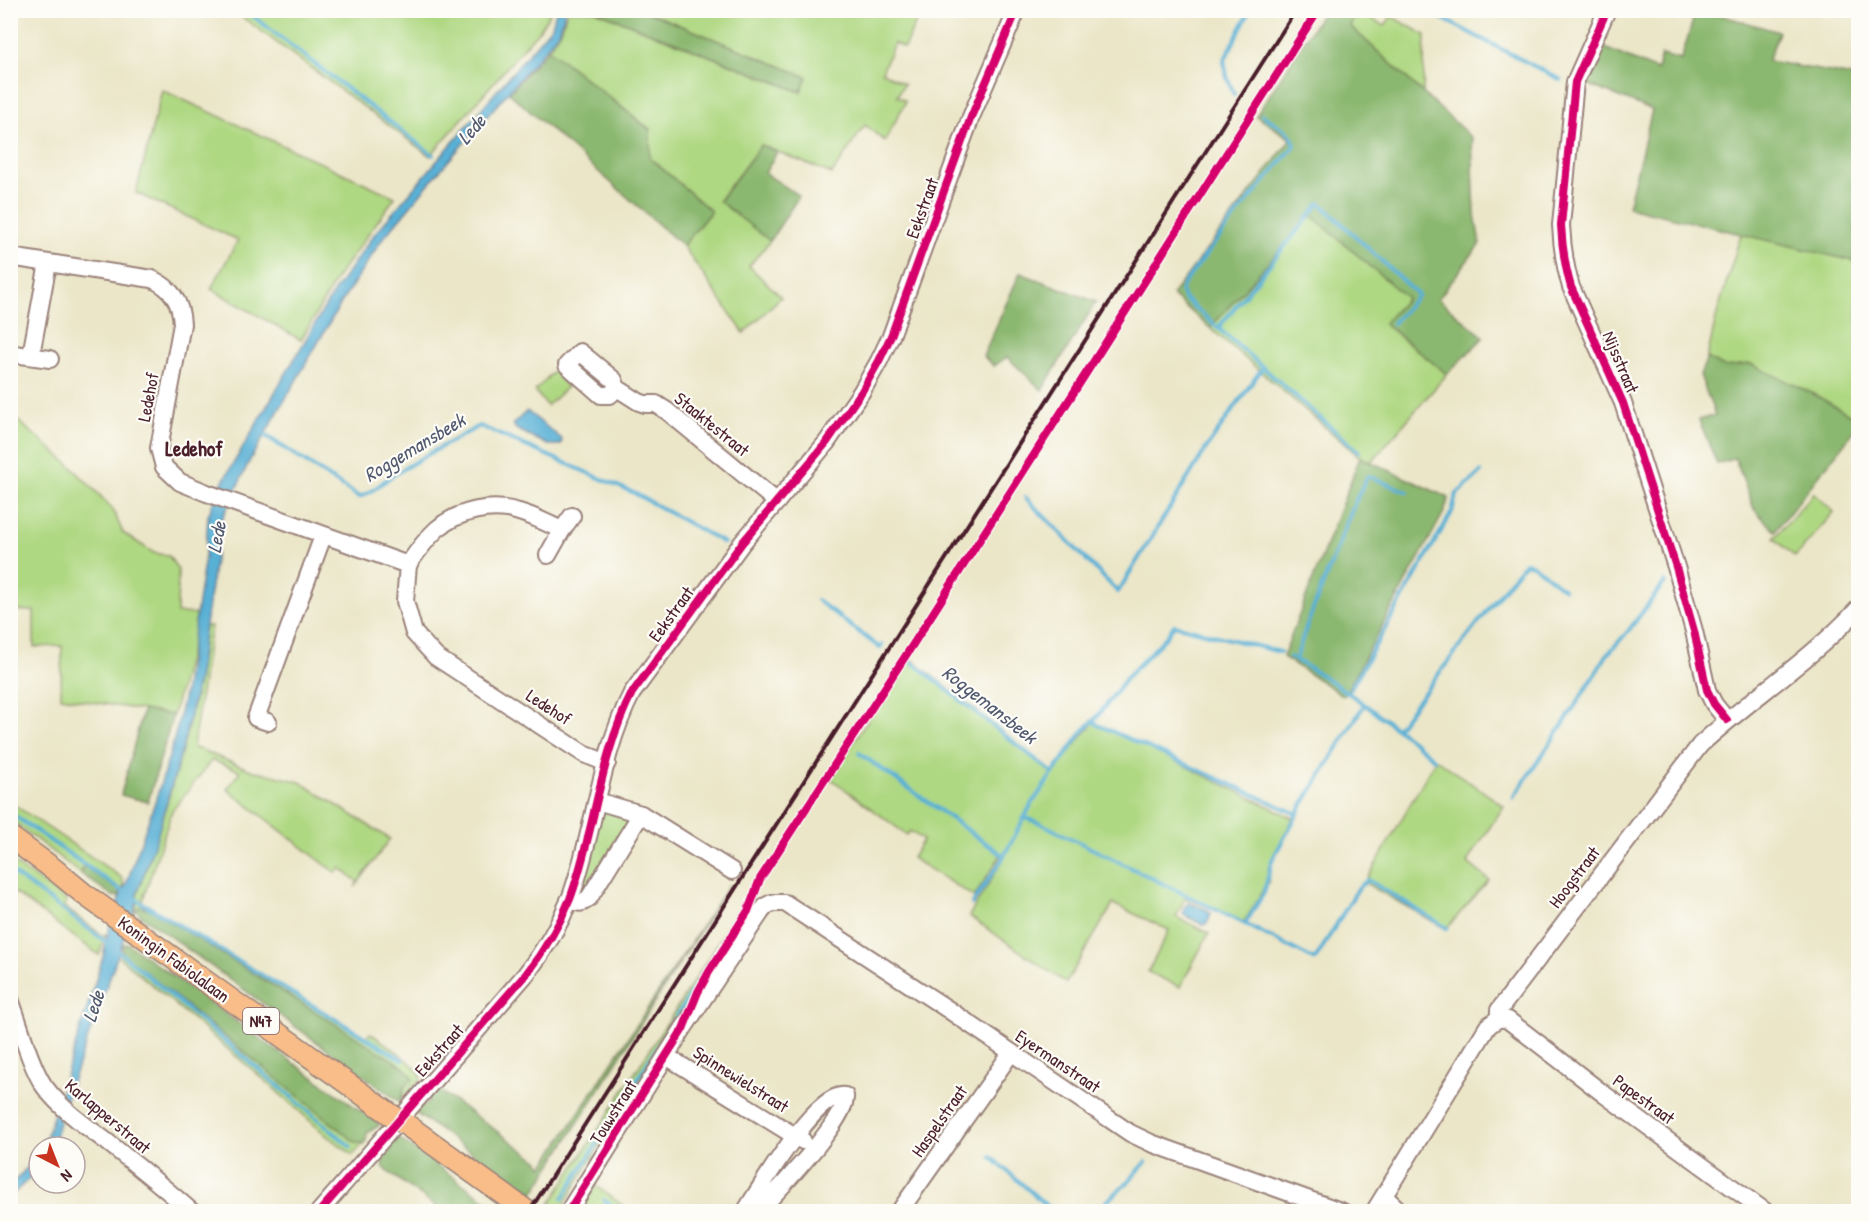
<svg xmlns="http://www.w3.org/2000/svg" width="1869" height="1222" font-family="'Patrick Hand',sans-serif">
<style>
.green{fill:#afd882;stroke:#7c7c56;stroke-width:1.5}
.forest{fill:#8bb870;stroke:#6a6c4e;stroke-width:1.5}
.water{fill:#58b0d5;stroke:#516880;stroke-width:1.5}
.lines{fill:none;stroke-linecap:round;stroke-linejoin:round}
.stream{stroke:#58b0d5;stroke-width:4}
.minor-casing{stroke:#9a827a;stroke-width:20}
.major-casing{stroke:#9a827a;stroke-width:24}
.minor{stroke:#fff;stroke-width:16}
.major{stroke:#f8bd89;stroke-width:21}
.rail{stroke:#4a1f2b;stroke-width:4}
.major-bridge-casing{stroke:#9a827a;stroke-width:24;stroke-linecap:butt}
.major-bridge{stroke:#f8bd89;stroke-width:21}
.cycleway-casing{stroke:#fdfcf7;stroke-width:11}
.cycleway{stroke:#d6006c;stroke-width:8}
.labels{text-anchor:middle;dominant-baseline:central;stroke-width:4.5;stroke-linejoin:round;paint-order:stroke}
.shield{fill:#fdfcf7;stroke:#806168;stroke-width:1.5}
.shield-label{font-size:16px;font-weight:bold;fill:#4a1f2b}
.street-label{font-size:18px;fill:#4a1f2b;stroke:#fdfcf7}
.water-label{font-size:20px;font-style:italic;fill:#50596f;stroke:#fdfcf7}
.quarter-label{font-size:21px;font-weight:bold;fill:#4a1f2b;stroke:#fdfcf7}
</style>
<rect width="100%" height="100%" fill="#fdfcf7"/>
<filter id="ink" filterUnits="userSpaceOnUse"><feTurbulence type="fractalNoise" baseFrequency=".0167" numOctaves="2"/><feDisplacementMap in="SourceGraphic" scale="12" xChannelSelector="R" yChannelSelector="G"/><feConvolveMatrix kernelMatrix="1 2 1 2 8 2 1 2 1" color-interpolation-filters="sRGB"/></filter>
<filter id="wash" filterUnits="userSpaceOnUse"><feTurbulence type="fractalNoise" baseFrequency=".008" numOctaves="4" result="noise"/><feDisplacementMap in="SourceGraphic" scale="24" xChannelSelector="R" yChannelSelector="G"/><feGaussianBlur stdDeviation="1.35" result="paint"/><feColorMatrix in="noise" values="0 0 0 0 0 0 0 0 0 0 0 0 0 0 0 0 0 1.4 0 .05"/><feComposite in="paint" operator="in"/></filter>
<g filter="url(#wash)">
<rect width="100%" height="100%" fill="#ebe6c8"/>
<g class="green">
<path d="M234 11 551 10V11L540 29 430 156Z"/>
<path d="M567 11H596L800 92 807 77 645 11H921L904 48 894 43 882 72 904 84 897 96 906 101 885 141 865 125 832 174 761 145 719 200 770 241 749 266 781 297 744 333 683 246 711 211 650 158V129L548 49 561 31Z"/>
<path d="M1357 11 1385 26 1391 16 1425 35 1423 93 1350 26Z"/>
<path d="M162 90 395 197 338 276 301 340 211 289 238 240 136 193Z"/>
<path d="M1311 214 1407 298 1384 324 1447 374 1371 462 1360 457 1210 328Z"/>
<path d="M1741 234 1858 262V419L1751 364 1724 367 1707 358 1717 314Z"/>
<path d="M554 371 567 387 547 406 535 391Z"/>
<path d="M10 414 71 466 112 508 123 533 154 553 169 556 178 570 177 613 200 614 173 715 61 697 62 646 34 647V611L11 610Z"/>
<path d="M1814 493 1834 512 1795 557 1774 538Z"/>
<path d="M205 626H211L193 747 256 772 257 771 300 782 390 839 355 887 358 882 340 868 336 873 227 789 240 771 212 760 172 811 142 902 366 1037 370 1033C385 1043 414 1062 422 1077L415 1087 413 1086 402 1100 405 1086 136 910 121 944 137 902V894C162 822 185 750 199 676 202 659 203 642 205 626Z"/>
<path d="M909 657 1053 772 1094 722 1293 818 1268 869 1269 882 1244 922 1185 898 1176 917 1209 933 1180 987 1148 972 1169 930 1113 904 1066 983 969 916 1006 855H1001L974 897 912 858 923 840 910 831 907 835 830 778Z"/>
<path d="M1436 759 1504 806 1467 862 1489 880 1446 929 1365 883Z"/>
<path d="M10 802 121 877 124 884 120 896V893L84 866 80 873 11 820Z"/>
<path d="M607 811 627 818 628 823 586 893 578 896 601 812Z"/>
<path d="M11 861 67 901 64 907 102 935 106 934 99 955 11 890Z"/>
<path d="M751 890 752 891 706 972 560 1211 545 1212 698 975Z"/>
<path d="M122 952 355 1142 363 1144 353 1155 327 1136 261 1077 120 958Z"/>
<path d="M596 1186 630 1211H610L603 1206C595 1207 588 1211 580 1212Z"/>
</g>
<g class="forest">
<path d="M1324 10 1357 11 1350 26 1472 138 1475 214 1480 244 1438 299 1484 337 1447 374 1384 323 1407 298 1311 215 1210 328 1172 295 1291 139 1256 116Z"/>
<path d="M1696 10 1706 11 1779 32 1768 61 1858 77V262L1628 207 1652 110 1584 83 1600 46 1657 70 1661 55 1681 60Z"/>
<path d="M596 11H645L807 77 801 92Z"/>
<path d="M548 49 650 130V158L711 211 683 246 509 93Z"/>
<path d="M761 145 777 152 765 173 799 196 770 241 719 201Z"/>
<path d="M1020 273 1096 302 1042 390 1007 357 994 366 983 356Z"/>
<path d="M1707 358 1724 367 1750 364 1810 392 1858 419V426L1775 531 1754 509 1735 458 1717 464 1699 420 1715 415 1700 375Z"/>
<path d="M1360 457 1449 498 1444 512 1344 696 1283 657Z"/>
<path d="M143 710 173 715 148 802 121 795Z"/>
<path d="M84 866 119 890 120 899 115 895 114 897 80 873Z"/>
<path d="M729 885 522 1211H519L532 1191 521 1184 519 1186 414 1112 429 1102 428 1097 435 1091H440L539 1161 543 1167Z"/>
<path d="M140 906 150 909 401 1065 412 1076 413 1080 405 1086 400 1102 139 914V913L136 910Z"/>
<path d="M123 943 126 945 127 943 380 1125 367 1133 366 1141 363 1144 355 1142 123 954 122 952Z"/>
<path d="M394 1135 501 1211H442L388 1172 383 1166 382 1157 389 1153Z"/>
</g>
<g class="water">
<path d="M556 11H565L560 30 547 47 437 174 381 241 341 303 250 460 221 521 204 632 199 675 183 746 157 837 137 894V902L68 1093 52 1146 42 1147 49 1129 103 957 108 932 120 896 127 882 156 799 174 740 184 695 205 556 208 516 219 488 333 293 373 236 552 26Z"/>
<path d="M527 411 562 439 561 445H548L516 429 513 424Z"/>
<path d="M1189 903 1207 910 1211 913 1207 924 1203 925 1183 914 1185 906Z"/>
<path d="M39 1152V1169L11 1196V1185L35 1159Z"/>
</g>
<g class="lines">
<g class="stream">
<path d="M245 10 433 155"/>
<path d="M1426 10 1561 80"/>
<path d="M1234 94 1227 77 1224 61 1250 10"/>
<path d="M1262 115C1274 123 1292 131 1295 145L1233 219 1185 282 1181 291 1184 298 1359 452"/>
<path d="M1218 328 1320 203 1418 295 1393 323"/>
<path d="M260 432 359 497C371 494 380 484 390 477 419 459 449 442 480 426L634 493 724 543"/>
<path d="M1025 497 1118 592 1207 447 1263 367"/>
<path d="M817 600 880 648 882 645"/>
<path d="M1290 657C1342 685 1389 721 1434 759"/>
<path d="M908 659 1053 773"/>
<path d="M1296 660C1305 625 1321 590 1334 556 1345 530 1353 501 1368 476L1408 492"/>
<path d="M1348 693 1444 526 1452 512 1456 495 1481 472"/>
<path d="M1364 705 1303 804 1272 860 1264 893 1245 924 1315 960 1359 887 1368 880 1447 928"/>
<path d="M1093 721 1098 725 1297 814"/>
<path d="M1397 728 1514 576 1525 563 1533 565 1564 589"/>
<path d="M859 753 1004 856"/>
<path d="M1513 798 1568 717 1607 655 1629 630 1665 582"/>
<path d="M15 816 125 893"/>
<path d="M1025 818 1040 823 1245 924"/>
<path d="M10 871 109 944"/>
<path d="M134 898 403 1060"/>
<path d="M972 904 1003 858 1031 805 1053 773 1083 731 1096 718 1128 676 1167 636 1174 625 1280 652"/>
<path d="M117 950 351 1147"/>
<path d="M991 1157 1054 1212"/>
<path d="M563 1198 718 950"/>
<path d="M604 1200 620 1212"/>
<path d="M1095 1212 1128 1182 1146 1162"/>
</g>
</g>
</g>
<g filter="url(#ink)">
<g class="lines">
<defs>
<g id="minor">
<path d="M1607 10 1575 82 1561 225C1562 246 1565 267 1571 287L1623 403 1676 567 1694 631 1707 690 1714 704 1727 720"/>
<path d="M10 257 152 279C172 288 181 302 182 324L159 448 164 467 180 482 207 493 408 565 405 601 414 633 436 657 584 754 607 763"/>
<path d="M14 354 50 359"/>
<path d="M31 355 48 263"/>
<path d="M617 388 610 395H601L567 365 580 352 614 380 617 388 639 402 645 404H656L667 411 777 502"/>
<path d="M548 555 562 530"/>
<path d="M408 565C416 553 425 540 437 529 458 511 492 503 519 512 534 516 548 524 562 530L572 516"/>
<path d="M268 722 256 718 323 536"/>
<path d="M597 801 641 814 732 871"/>
<path d="M569 900C578 903 581 905 589 898L641 814"/>
<path d="M10 999C20 1025 29 1063 44 1086 60 1108 84 1125 106 1141 135 1164 164 1187 192 1212"/>
<path d="M1499 1018 1508 1020 1605 1095 1766 1212"/>
<path d="M666 1056 803 1141"/>
<path d="M1385 1197 1401 1212"/>
<path d="M319 1212 526 974C544 951 559 926 570 899 595 832 599 757 632 693L742 543 827 442 862 391 879 361 891 336 971 117 1017 10"/>
<path d="M568 1212 683 1029 761 912 766 906 772 903H785L949 1010 1130 1133 1151 1143 1343 1212"/>
<path d="M745 1212C759 1190 817 1090 845 1096 849 1117 774 1195 757 1212"/>
<path d="M899 1212 1011 1053"/>
<path d="M1374 1212 1488 1026 1499 1018V1010L1700 745C1751 698 1811 660 1858 609"/>
</g>
<g id="major">
<path d="M10 837 55 870 84 894 390 1114"/>
<path d="M404 1123 528 1212"/>
</g>
</defs>
<use href="#minor" class="minor-casing"/>
<use href="#major" class="major-casing"/>
<use href="#minor" class="minor"/>
<use href="#major" class="major"/>
<path class="rail" d="M529 1212 1296 10"/>
<defs>
<path id="major-bridge" d="M390 1114 404 1123"/>
</defs>
<use href="#major-bridge" class="major-bridge-casing"/>
<use href="#major-bridge" class="major-bridge"/>
<defs>
<g id="cycleway">
<path d="M1607 10 1575 82 1561 225C1562 246 1565 267 1571 287L1623 403 1676 567 1694 631 1707 690 1714 704 1727 720"/>
<path d="M319 1212 526 974C544 951 559 926 570 899 595 832 599 757 632 693L742 543 827 442 862 391 879 361 891 336 971 117 1017 10"/>
<path d="M568 1212 683 1029 698 992 709 972 748 911 760 879 910 649 1318 10"/>
</g>
</defs>
<use href="#cycleway" class="cycleway-casing"/>
<use href="#cycleway" class="cycleway"/>
</g>
</g>
<g class="labels">
<rect class="shield" x="243" y="1008" width="36" height="26" rx="4.5"/>
<g class="shield-label">
<text x="261" y="1021">N47</text>
</g>
<g class="street-label">
<text transform="translate(922 208) rotate(-70)">Eekstraat</text>
<text transform="translate(1621 362) rotate(67)">Nijsstraat</text>
<text transform="translate(148 397) rotate(-79)">Ledehof</text>
<text transform="translate(712 424) rotate(39)">Staaktestraat</text>
<text transform="translate(671 614) rotate(-54)">Eekstraat</text>
<text transform="translate(549 707) rotate(33)">Ledehof</text>
<text transform="translate(1574 877) rotate(-53)">Hoogstraat</text>
<text transform="translate(174 959) rotate(36)">Koningin Fabiolalaan</text>
<text transform="translate(439 1050) rotate(-48)">Eekstraat</text>
<text transform="translate(1058 1061) rotate(34)">Eyermanstraat</text>
<text transform="translate(741 1079) rotate(32)">Spinnewielstraat</text>
<text transform="translate(1644 1099) rotate(36)">Papestraat</text>
<text transform="translate(613 1112) rotate(-58)">Touwstraat</text>
<text transform="translate(108 1116) rotate(40)">Karlapperstraat</text>
<text transform="translate(939 1121) rotate(-55)">Haspelstraat</text>
</g>
<g class="water-label">
<text transform="translate(471 129) rotate(-49)">Lede</text>
<text transform="translate(414 447) rotate(-31)">Roggemansbeek</text>
<text transform="translate(216 537) rotate(-79)">Lede</text>
<text transform="translate(990 704) rotate(38)">Roggemansbeek</text>
<text transform="translate(93 1006) rotate(-72)">Lede</text>
</g>
<g class="quarter-label">
<text x="194" y="448">Ledehof</text>
</g>
</g>
<rect width="1869" height="1222" fill="none" stroke="#fdfcf7" stroke-width="36"/>
<g transform="translate(57 1165) rotate(138)"><circle r="28" fill="#fdfcf7" stroke="#b5a4a5" stroke-width="1.5"/>
<path d="M0-4.5L10 22L0 15L-10 22Z" fill="#c8321e"/>
<text y="-9" font-size="16" font-weight="bold" text-anchor="middle" fill="#4a1f2b">N</text>
</g>
</svg>
